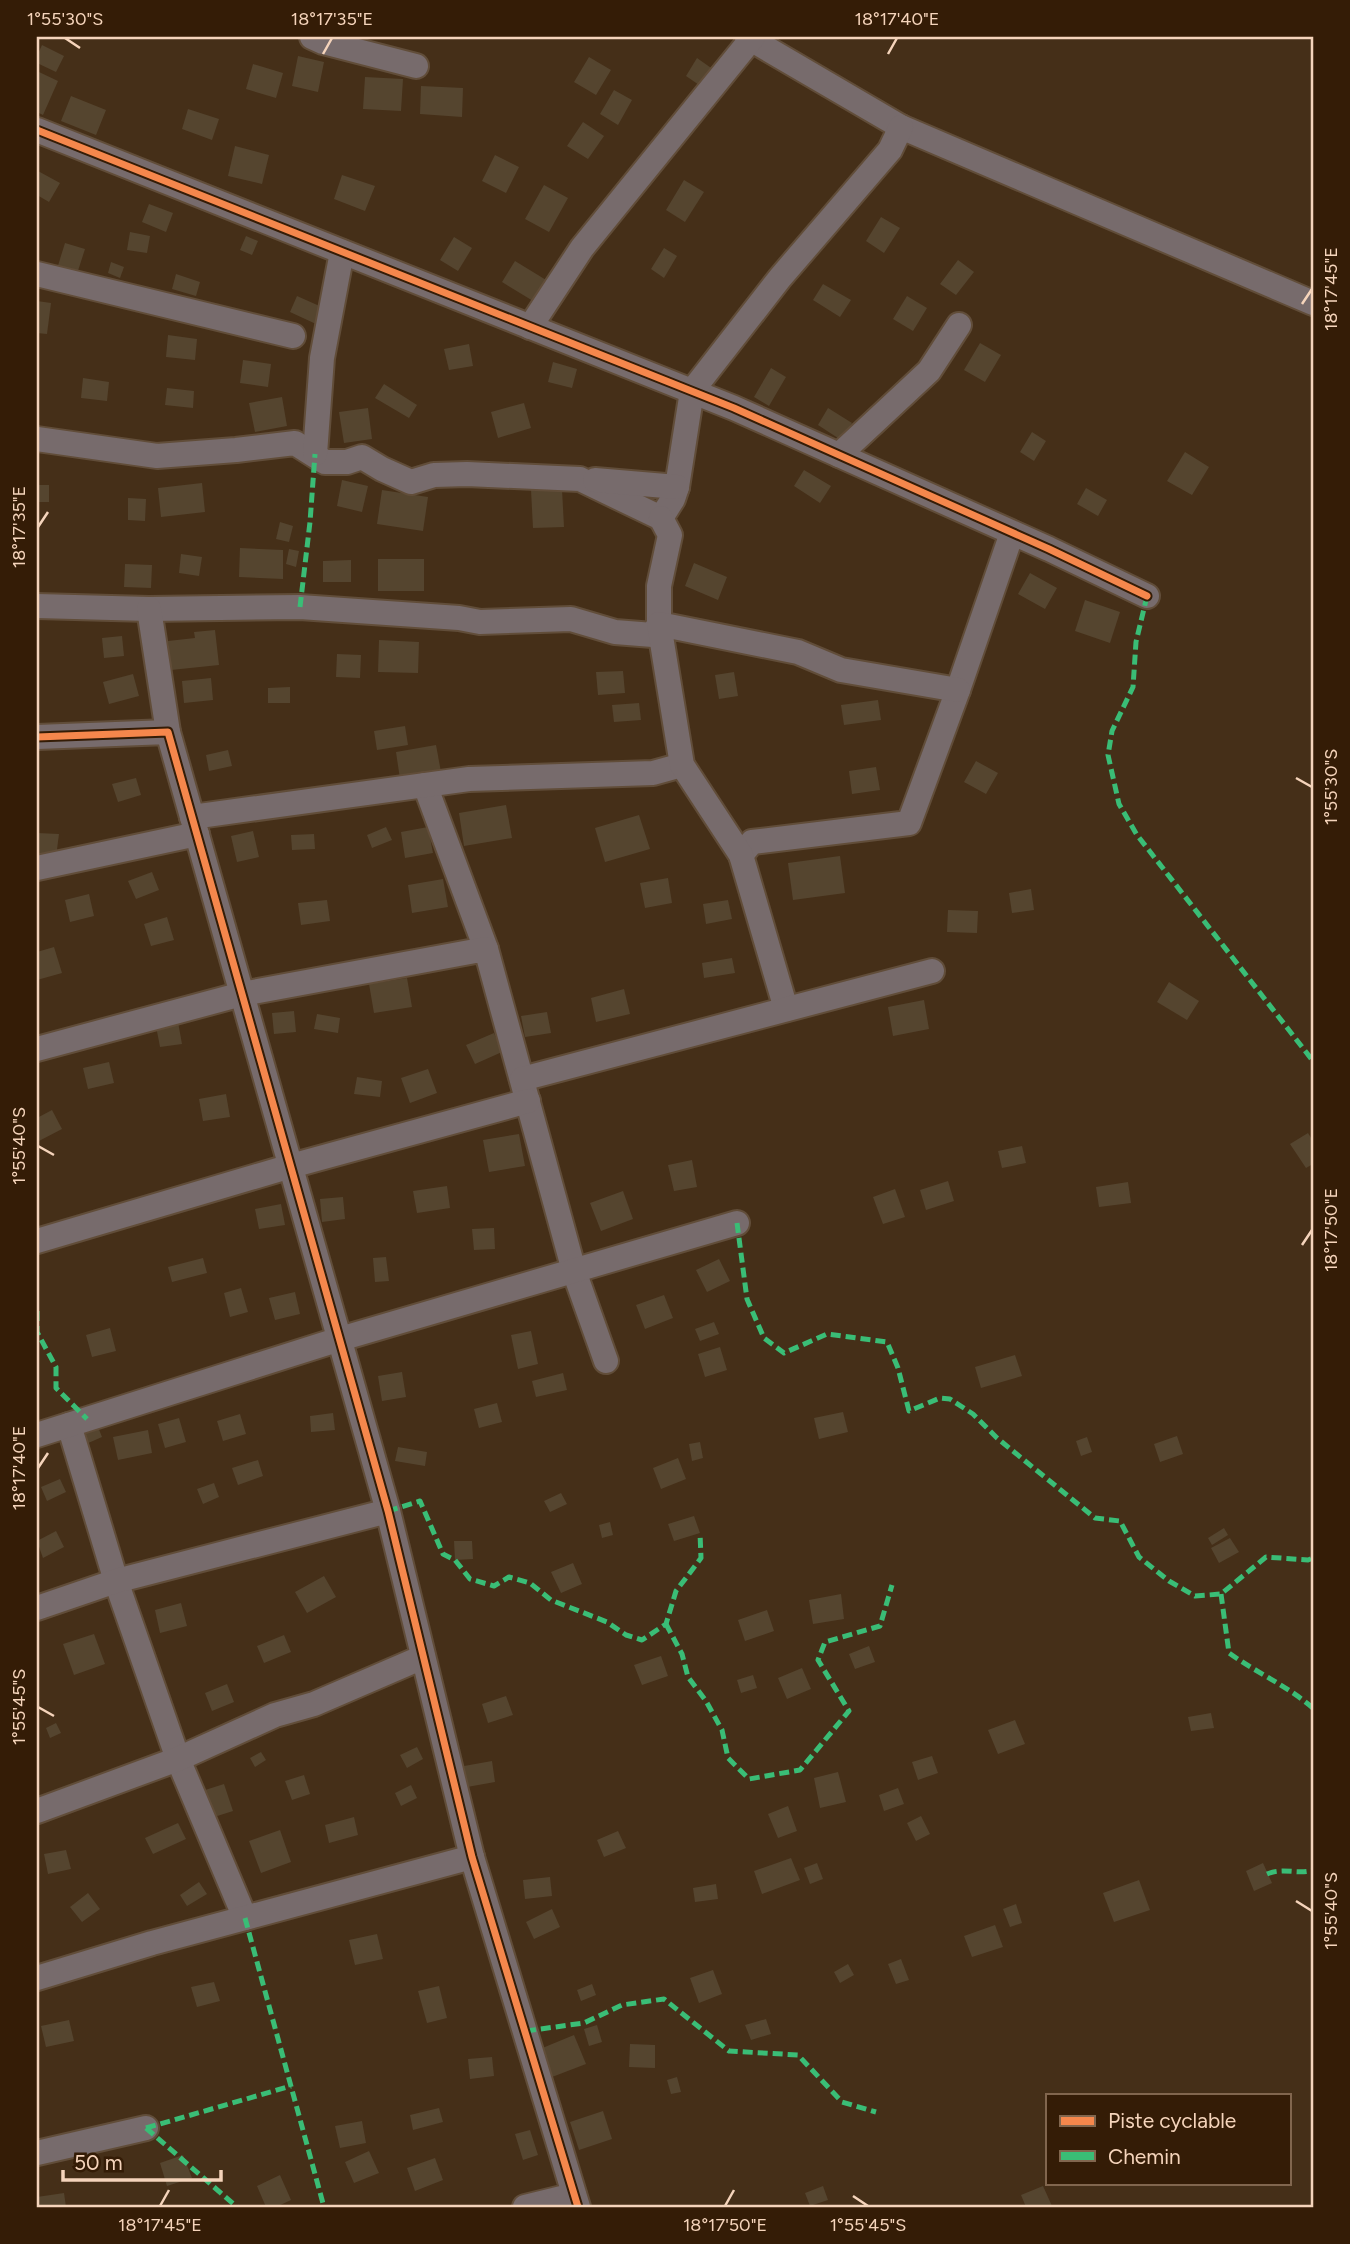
<svg xmlns="http://www.w3.org/2000/svg" width="1350" height="2244" font-family="Figtree,sans-serif">
<style>
.building{fill:#55452f}
.lines{fill:none;stroke-linecap:round;stroke-linejoin:round}
.minor-casing{stroke:#614d39;stroke-width:28}
.minor{stroke:#776b6c;stroke-width:24}
.quiet{stroke:#3abd76;stroke-width:5;stroke-dasharray:10 5;stroke-linecap:butt}
.cycleway-casing{stroke:#341c06;stroke-width:11}
.cycleway{stroke:#f5874c;stroke-width:7}
.ticks{fill:none;stroke:#f5d4bb;stroke-width:2.5}
.neatline{fill:none;stroke:#f5d4bb;stroke-width:2.5}
.ticks-label{font-size:18px;text-anchor:middle;fill:#f5d4bb}
</style>
<rect width="100%" height="100%" fill="#452f18"/>
<g class="building">
<path d="M42 45 64 56 56 72 37 63V56Z"/>
<path d="M298 56 324 62 318 92 292 86Z"/>
<path d="M589 57 611 70 596 95 574 82Z"/>
<path d="M697 58 714 70 702 87 686 76Z"/>
<path d="M253 64 283 73 276 98 246 89Z"/>
<path d="M39 72 58 81 43 115 37 112V78Z"/>
<path d="M365 77 403 79 401 111 363 109Z"/>
<path d="M421 86 463 88 462 117 420 114Z"/>
<path d="M614 90 632 100 618 125 600 114Z"/>
<path d="M71 96 106 110 96 135 61 121Z"/>
<path d="M188 109 219 119 212 140 182 129Z"/>
<path d="M583 122 604 136 588 159 567 146Z"/>
<path d="M235 146 269 155 262 184 228 176Z"/>
<path d="M495 155 519 167 506 193 482 181Z"/>
<path d="M38 171 60 183 49 202 37 195Z"/>
<path d="M342 175 375 186 365 211 334 199Z"/>
<path d="M684 180 704 192 685 222 666 210Z"/>
<path d="M544 185 568 198 549 232 525 219Z"/>
<path d="M149 204 173 213 166 232 142 222Z"/>
<path d="M881 217 900 228 884 253 866 241Z"/>
<path d="M130 232 150 236 147 253 127 250Z"/>
<path d="M246 236 258 241 252 255 240 250Z"/>
<path d="M454 237 472 248 458 271 440 260Z"/>
<path d="M65 243 85 249 76 277 56 272Z"/>
<path d="M664 248 677 256 664 278 651 269Z"/>
<path d="M958 260 974 272 956 295 940 284Z"/>
<path d="M515 261 551 283 538 304 502 282Z"/>
<path d="M111 262 124 267 120 278 108 273Z"/>
<path d="M176 274 200 282 196 296 172 289Z"/>
<path d="M823 284 851 300 840 317 813 300Z"/>
<path d="M297 296 324 308 316 324 290 312Z"/>
<path d="M907 296 927 308 913 331 893 319Z"/>
<path d="M37 301 51 303 47 334 37 333Z"/>
<path d="M168 335 197 339 195 360 166 357Z"/>
<path d="M980 343 1001 355 985 382 964 370Z"/>
<path d="M469 344 473 366 449 370 444 349Z"/>
<path d="M243 360 271 364 268 387 240 383Z"/>
<path d="M553 362 577 369 572 388 548 382Z"/>
<path d="M771 368 786 377 769 406 754 397Z"/>
<path d="M83 378 109 382 107 401 81 398Z"/>
<path d="M384 384 417 405 409 418 375 398Z"/>
<path d="M167 388 194 391 193 408 165 405Z"/>
<path d="M282 397 287 426 255 432 249 403Z"/>
<path d="M524 403 531 428 498 438 491 412Z"/>
<path d="M368 408 372 439 344 443 339 412Z"/>
<path d="M828 408 852 423 841 440 818 425Z"/>
<path d="M1032 432 1046 441 1034 461 1020 452Z"/>
<path d="M1185 452 1209 467 1192 495 1167 481Z"/>
<path d="M804 470 831 486 820 503 794 486Z"/>
<path d="M342 480 368 486 362 512 337 506Z"/>
<path d="M202 483 205 512 161 517 158 488Z"/>
<rect x="37" y="485" width="12" height="17"/>
<path d="M1086 488 1107 500 1098 516 1077 504Z"/>
<path d="M562 489 564 527 533 528 531 490Z"/>
<path d="M382 490 428 497 423 531 377 524Z"/>
<path d="M128 498 146 499 145 521 128 520Z"/>
<path d="M280 522 293 526 289 542 276 539Z"/>
<path d="M240 548 283 550V579L239 577Z"/>
<path d="M289 549 299 551 296 567 286 564Z"/>
<path d="M181 554 202 557 199 576 179 573Z"/>
<rect x="378" y="559" width="46" height="32"/>
<path d="M351 560V582H323V561Z"/>
<path d="M694 563 727 577 718 600 685 586Z"/>
<path d="M125 564 152 565 151 588 124 587Z"/>
<path d="M1030 573 1057 588 1045 609 1018 594Z"/>
<path d="M1085 600 1120 612 1110 643 1075 631Z"/>
<path d="M215 630 219 665 171 670 168 641 195 638 194 632Z"/>
<path d="M122 636 124 656 104 658 102 638Z"/>
<path d="M379 640 419 642 418 673 378 672Z"/>
<path d="M337 654 361 655 360 678 336 677Z"/>
<path d="M623 671 625 693 598 695 596 672Z"/>
<path d="M734 672 738 696 719 699 715 675Z"/>
<path d="M133 674 139 696 109 704 103 682Z"/>
<path d="M211 678 213 700 184 703 182 681Z"/>
<path d="M290 687V703H268V688Z"/>
<path d="M878 700 881 720 844 725 841 705Z"/>
<path d="M639 703 641 720 614 722 612 705Z"/>
<path d="M405 726 408 745 377 750 374 731Z"/>
<path d="M436 745 441 772 400 779 396 752Z"/>
<path d="M228 750 232 766 209 771 206 755Z"/>
<path d="M976 761 998 773 986 794 964 782Z"/>
<path d="M876 767 880 790 852 794 849 771Z"/>
<path d="M136 778 141 795 118 802 112 784Z"/>
<path d="M506 805 512 838 464 846 459 813Z"/>
<path d="M639 815 650 849 605 862 595 828Z"/>
<path d="M386 827 392 840 372 848 367 835Z"/>
<path d="M428 827 433 853 405 858 401 832Z"/>
<path d="M253 831 259 857 237 862 231 836Z"/>
<path d="M37 833 59 834 56 857 37 854Z"/>
<path d="M314 834 315 849 292 850 291 835Z"/>
<path d="M840 856 845 893 793 900 788 863Z"/>
<path d="M152 872 159 890 136 899 128 881Z"/>
<path d="M668 878 672 903 645 908 640 883Z"/>
<path d="M443 879 448 907 412 913 408 885Z"/>
<path d="M1031 889 1034 910 1012 913 1009 893Z"/>
<path d="M89 894 94 916 70 922 65 900Z"/>
<path d="M327 900 330 921 301 925 298 903Z"/>
<path d="M728 900 732 919 706 924 703 904Z"/>
<path d="M948 910 978 911 977 933 947 932Z"/>
<path d="M167 917 174 940 151 946 144 924Z"/>
<path d="M54 947 62 973 37 980V952Z"/>
<path d="M732 958 735 973 704 978 702 963Z"/>
<path d="M407 978 412 1007 374 1013 369 984Z"/>
<path d="M1169 982 1199 1001 1187 1020 1157 1002Z"/>
<path d="M624 989 630 1014 596 1022 591 998Z"/>
<path d="M924 1000 929 1029 893 1036 888 1007Z"/>
<path d="M294 1011 296 1032 274 1034 272 1013Z"/>
<path d="M547 1012 551 1033 525 1037 521 1016Z"/>
<path d="M317 1014 340 1018 338 1033 314 1029Z"/>
<path d="M178 1022 182 1044 160 1047 156 1026Z"/>
<path d="M494 1033 502 1052 475 1064 466 1045Z"/>
<path d="M109 1062 114 1083 88 1089 83 1068Z"/>
<path d="M428 1069 437 1093 410 1103 401 1078Z"/>
<path d="M357 1077 382 1081 380 1097 354 1094Z"/>
<path d="M226 1094 230 1117 203 1121 199 1099Z"/>
<path d="M52 1110 62 1129 37 1142V1118Z"/>
<path d="M1308 1133 1313 1141V1164L1306 1168 1290 1144Z"/>
<path d="M519 1134 525 1166 489 1172 483 1140Z"/>
<path d="M1022 1146 1026 1163 1002 1168 998 1151Z"/>
<path d="M692 1160 697 1187 674 1191 668 1165Z"/>
<path d="M948 1181 954 1201 926 1210 920 1190Z"/>
<path d="M1128 1182 1131 1203 1099 1207 1096 1187Z"/>
<path d="M447 1186 450 1208 417 1213 413 1191Z"/>
<path d="M895 1189 905 1217 883 1224 873 1197Z"/>
<path d="M623 1191 633 1219 601 1231 590 1203Z"/>
<path d="M343 1197 345 1219 322 1222 320 1199Z"/>
<path d="M281 1204 285 1225 259 1229 255 1209Z"/>
<path d="M494 1228 495 1249 474 1250 472 1229Z"/>
<path d="M386 1257 389 1281 375 1282 373 1258Z"/>
<path d="M203 1258 207 1273 172 1282 168 1267Z"/>
<path d="M719 1259 730 1281 707 1292 696 1270Z"/>
<path d="M241 1288 248 1312 230 1317 224 1293Z"/>
<path d="M295 1292 300 1314 275 1320 269 1298Z"/>
<path d="M664 1295 673 1318 645 1329 636 1305Z"/>
<path d="M714 1322 719 1334 700 1341 695 1329Z"/>
<path d="M110 1328 116 1351 92 1357 86 1335Z"/>
<path d="M531 1331 538 1364 518 1369 511 1335Z"/>
<path d="M720 1347 727 1370 705 1377 698 1354Z"/>
<path d="M1015 1355 1022 1376 981 1388 975 1367Z"/>
<path d="M402 1372 406 1397 382 1401 378 1376Z"/>
<path d="M563 1373 567 1390 536 1397 532 1381Z"/>
<path d="M497 1403 502 1422 479 1428 474 1409Z"/>
<path d="M843 1412 848 1432 819 1439 814 1418Z"/>
<path d="M333 1413 335 1430 311 1432 310 1416Z"/>
<path d="M240 1414 246 1434 223 1441 217 1421Z"/>
<path d="M179 1418 186 1442 165 1448 158 1424Z"/>
<path d="M96 1422 102 1437 86 1444 80 1429Z"/>
<path d="M148 1430 152 1453 118 1460 113 1437Z"/>
<path d="M1177 1436 1183 1454 1160 1462 1154 1444Z"/>
<path d="M1087 1437 1092 1452 1081 1456 1076 1441Z"/>
<path d="M700 1442 703 1458 692 1461 689 1444Z"/>
<path d="M398 1447 427 1452 425 1466 395 1461Z"/>
<path d="M678 1458 686 1479 661 1489 653 1468Z"/>
<path d="M258 1460 263 1476 238 1485 232 1468Z"/>
<path d="M60 1479 66 1492 47 1501 41 1487Z"/>
<path d="M214 1483 219 1497 203 1504 197 1489Z"/>
<path d="M561 1493 567 1504 550 1512 544 1501Z"/>
<path d="M694 1516 700 1533 674 1541 668 1524Z"/>
<path d="M610 1522 613 1535 602 1538 599 1525Z"/>
<path d="M1224 1528 1228 1535 1212 1545 1208 1538Z"/>
<path d="M56 1531 64 1547 43 1558 37 1541Z"/>
<path d="M1230 1538 1239 1552 1219 1563 1211 1548Z"/>
<path d="M454 1541H472L473 1559 455 1560Z"/>
<path d="M573 1563 582 1584 561 1593 551 1572Z"/>
<path d="M324 1576 336 1597 307 1613 295 1592Z"/>
<path d="M841 1594 844 1619 813 1624 809 1600Z"/>
<path d="M181 1603 187 1626 160 1633 155 1610Z"/>
<path d="M767 1610 774 1631 745 1641 738 1620Z"/>
<path d="M94 1634 105 1664 74 1675 63 1644Z"/>
<path d="M284 1635 291 1652 264 1663 257 1646Z"/>
<path d="M869 1646 875 1662 855 1669 849 1654Z"/>
<path d="M661 1656 668 1676 642 1685 634 1665Z"/>
<path d="M802 1668 811 1689 787 1699 778 1678Z"/>
<path d="M753 1675 757 1688 741 1693 737 1680Z"/>
<path d="M227 1684 234 1702 212 1711 205 1693Z"/>
<path d="M506 1696 513 1715 488 1723 482 1704Z"/>
<path d="M1211 1713 1214 1728 1191 1731 1188 1717Z"/>
<path d="M1015 1720 1025 1744 998 1754 988 1730Z"/>
<path d="M56 1723 61 1733 50 1738 46 1728Z"/>
<path d="M417 1747 423 1759 407 1768 400 1755Z"/>
<path d="M261 1752 266 1760 255 1767 250 1758Z"/>
<path d="M932 1756 938 1773 918 1780 912 1762Z"/>
<path d="M492 1761 495 1782 467 1787 464 1766Z"/>
<path d="M838 1772 846 1802 820 1808 814 1778Z"/>
<path d="M304 1775 310 1794 292 1800 285 1781Z"/>
<path d="M224 1784 233 1811 211 1818 202 1791Z"/>
<path d="M411 1785 417 1798 401 1806 395 1793Z"/>
<path d="M898 1788 904 1804 884 1811 879 1795Z"/>
<path d="M788 1806 797 1831 778 1838 768 1814Z"/>
<path d="M921 1816 930 1834 916 1841 907 1823Z"/>
<path d="M354 1817 358 1835 329 1843 325 1825Z"/>
<path d="M178 1823 186 1839 153 1854 145 1838Z"/>
<path d="M280 1830 291 1862 261 1873 249 1841Z"/>
<path d="M618 1831 626 1848 604 1857 597 1840Z"/>
<path d="M66 1850 71 1869 48 1874 44 1854Z"/>
<path d="M791 1858 800 1880 762 1894 754 1871Z"/>
<path d="M817 1863 823 1879 810 1884 804 1868Z"/>
<path d="M1263 1863 1272 1883 1254 1891 1246 1871Z"/>
<path d="M550 1877 552 1896 525 1899 523 1880Z"/>
<path d="M1139 1880 1150 1910 1114 1922 1103 1893Z"/>
<path d="M199 1882 207 1894 187 1906 180 1895Z"/>
<path d="M716 1884 718 1899 695 1902 693 1888Z"/>
<path d="M88 1893 100 1909 82 1922 70 1907Z"/>
<path d="M1016 1904 1022 1923 1010 1927 1003 1909Z"/>
<path d="M552 1909 560 1927 534 1939 526 1922Z"/>
<path d="M995 1925 1003 1947 972 1957 964 1936Z"/>
<path d="M377 1934 383 1959 355 1965 349 1940Z"/>
<path d="M901 1959 909 1980 896 1984 888 1964Z"/>
<path d="M848 1964 854 1975 840 1983 834 1972Z"/>
<path d="M713 1970 722 1994 699 2003 690 1978Z"/>
<path d="M214 1982 220 2001 197 2007 191 1987Z"/>
<path d="M592 1984 596 1995 581 2001 577 1990Z"/>
<path d="M439 1986 447 2018 427 2023 418 1991Z"/>
<path d="M766 2019 771 2034 751 2040 745 2025Z"/>
<path d="M69 2020 74 2041 46 2047 41 2026Z"/>
<path d="M597 2025 602 2042 589 2046 584 2029Z"/>
<path d="M574 2035 586 2064 552 2077 540 2049Z"/>
<path d="M630 2044 655 2045V2068L629 2067Z"/>
<path d="M492 2057 494 2076 470 2079 468 2059Z"/>
<path d="M677 2077 681 2092 671 2094 667 2080Z"/>
<path d="M439 2108 443 2122 413 2130 410 2115Z"/>
<path d="M603 2111 612 2139 579 2150 570 2122Z"/>
<path d="M362 2121 366 2143 340 2148 335 2126Z"/>
<path d="M530 2130 538 2155 523 2160 515 2134Z"/>
<path d="M369 2151 379 2173 354 2183 345 2162Z"/>
<path d="M183 2155 192 2178 167 2186 160 2163Z"/>
<path d="M435 2158 443 2180 415 2191 407 2168Z"/>
<path d="M280 2175 291 2200 276 2207H266L257 2186Z"/>
<path d="M823 2186 828 2200 810 2206 805 2193Z"/>
<path d="M1043 2186 1052 2206 1026 2207 1021 2195Z"/>
<path d="M64 2193 66 2207H37V2197Z"/>
</g>
<g class="lines">
<defs>
<g id="minor">
<path d="M312 37 323 42 416 66"/>
<path d="M747 37 901 127 1313 303"/>
<path d="M37 130 734 408 1049 549 1147 596"/>
<path d="M37 274 293 336"/>
<path d="M530 327 582 248 753 37"/>
<path d="M37 439 157 456 236 450 295 443 325 462H347L362 457 382 469 411 482 434 475 467 474 580 479 661 518 673 499 677 487 692 391 780 278 890 150 901 127"/>
<path d="M315 454 322 358 342 252"/>
<path d="M839 455 929 371 959 325"/>
<path d="M595 480 677 487"/>
<path d="M37 606 149 609 300 607 459 618 480 622 571 619 615 632 653 635 659 624V586L670 535 661 518"/>
<path d="M149 609 168 732"/>
<path d="M37 737 168 732 388 1511 472 1857 578 2207"/>
<path d="M425 785 486 949"/>
<path d="M192 817 469 779 653 773 682 765"/>
<path d="M741 855 752 842 909 823 958 690 1012 533"/>
<path d="M37 868 197 834"/>
<path d="M786 1009 741 855 682 765 659 624 798 652 841 670 958 690"/>
<path d="M37 1049 242 994 486 949 574 1271 606 1361"/>
<path d="M522 1079 932 971"/>
<path d="M37 1241 291 1166 528 1101"/>
<path d="M69 1425 116 1581 178 1759 245 1918"/>
<path d="M37 1435 340 1339 737 1223"/>
<path d="M37 1608 116 1581 388 1511"/>
<path d="M37 1811 178 1759 275 1715 314 1704 423 1657"/>
<path d="M37 1978 152 1943 472 1857"/>
<path d="M37 2153 146 2128"/>
<path d="M525 2207 574 2195"/>
</g>
</defs>
<use href="#minor" class="minor-casing"/>
<use href="#minor" class="minor"/>
<g class="quiet">
<path d="M1147 596 1136 642 1133 687 1112 731 1108 755 1119 804 1137 835 1313 1061"/>
<path d="M300 607 310 522 315 454"/>
<path d="M737 1223 747 1299 764 1338 784 1353 827 1334 887 1342 898 1368 909 1411 940 1398 950 1399 973 1414 997 1438 1095 1518 1120 1521 1139 1557 1169 1581 1195 1596 1221 1594 1266 1557 1308 1560 1313 1558"/>
<path d="M37 1311V1332L56 1367V1388L87 1419"/>
<path d="M388 1511 420 1501 443 1554 455 1560 470 1579 494 1586 509 1577 530 1583 551 1600 607 1622 626 1635 642 1640 666 1624 676 1591 701 1558 700 1533"/>
<path d="M1221 1594 1229 1653C1257 1673 1286 1685 1313 1708"/>
<path d="M666 1624 682 1654 688 1677 706 1701 722 1730 728 1758 749 1779 800 1770 849 1711 818 1660 825 1642 880 1626 892 1585"/>
<path d="M1267 1874C1283 1867 1298 1875 1313 1870"/>
<path d="M245 1918 324 2207"/>
<path d="M526 2031 584 2023 622 2005 664 1999 729 2051 798 2055 842 2102 876 2112"/>
<path d="M146 2128 291 2086"/>
<path d="M146 2128 237 2207"/>
</g>
<defs>
<g id="cycleway">
<path d="M37 130 734 408 1049 549 1147 596"/>
<path d="M37 737 168 732 388 1511 472 1857 578 2207"/>
</g>
</defs>
<use href="#cycleway" class="cycleway-casing"/>
<use href="#cycleway" class="cycleway"/>
</g>
<path class="ticks" d="M65 38 80 48M323 54 332 38M888 54 897 38M1302 304 1312 289M38 527 48 512M1296 778 1312 787M38 1146 54 1155M1302 1245 1312 1230M38 1468 48 1453M38 1707 54 1716M1296 1901 1312 1911M853 2196 868 2206M160 2206 169 2190M725 2206 734 2190"/>
<rect width="1350" height="2244" fill="none" stroke="#341c06" stroke-width="77"/>
<rect x="1046" y="2094" width="245" height="91" fill="#341c06" stroke="#81664e" stroke-width="2"/>
<rect x="1060" y="2116" width="35" height="10" fill="#f5874c" stroke="#81664e" stroke-width="2"/>
<text x="1108" y="2128" font-size="21" fill="#f5d4bb">Piste cyclable</text>
<rect x="1060" y="2151" width="35" height="10" fill="#3abd76" stroke="#81664e" stroke-width="2"/>
<text x="1108" y="2164" font-size="21" fill="#f5d4bb">Chemin</text>
<path d="M63 2170v10h158v-10" fill="none" stroke="#f5d4bb" stroke-width="3.5"/>
<text x="74" y="2170" font-size="21" fill="#f5d4bb" stroke="#341c06" stroke-width="5" paint-order="stroke">50 m</text>
<rect x="38" y="38" width="1274" height="2168" class="neatline"/>
<g class="ticks-label">
<text x="65" y="25">1°55'30"S</text>
<text x="332" y="25">18°17'35"E</text>
<text x="897" y="25">18°17'40"E</text>
<text transform="translate(1331 289) rotate(-90)" y="6">18°17'45"E</text>
<text transform="translate(19 527) rotate(-90)" y="6">18°17'35"E</text>
<text transform="translate(1331 787) rotate(-90)" y="6">1°55'30"S</text>
<text transform="translate(19 1146) rotate(-90)" y="6">1°55'40"S</text>
<text transform="translate(1331 1230) rotate(-90)" y="6">18°17'50"E</text>
<text transform="translate(19 1468) rotate(-90)" y="6">18°17'40"E</text>
<text transform="translate(19 1707) rotate(-90)" y="6">1°55'45"S</text>
<text transform="translate(1331 1911) rotate(-90)" y="6">1°55'40"S</text>
<text x="160" y="2231">18°17'45"E</text>
<text x="725" y="2231">18°17'50"E</text>
<text x="868" y="2231">1°55'45"S</text>
</g>
</svg>
